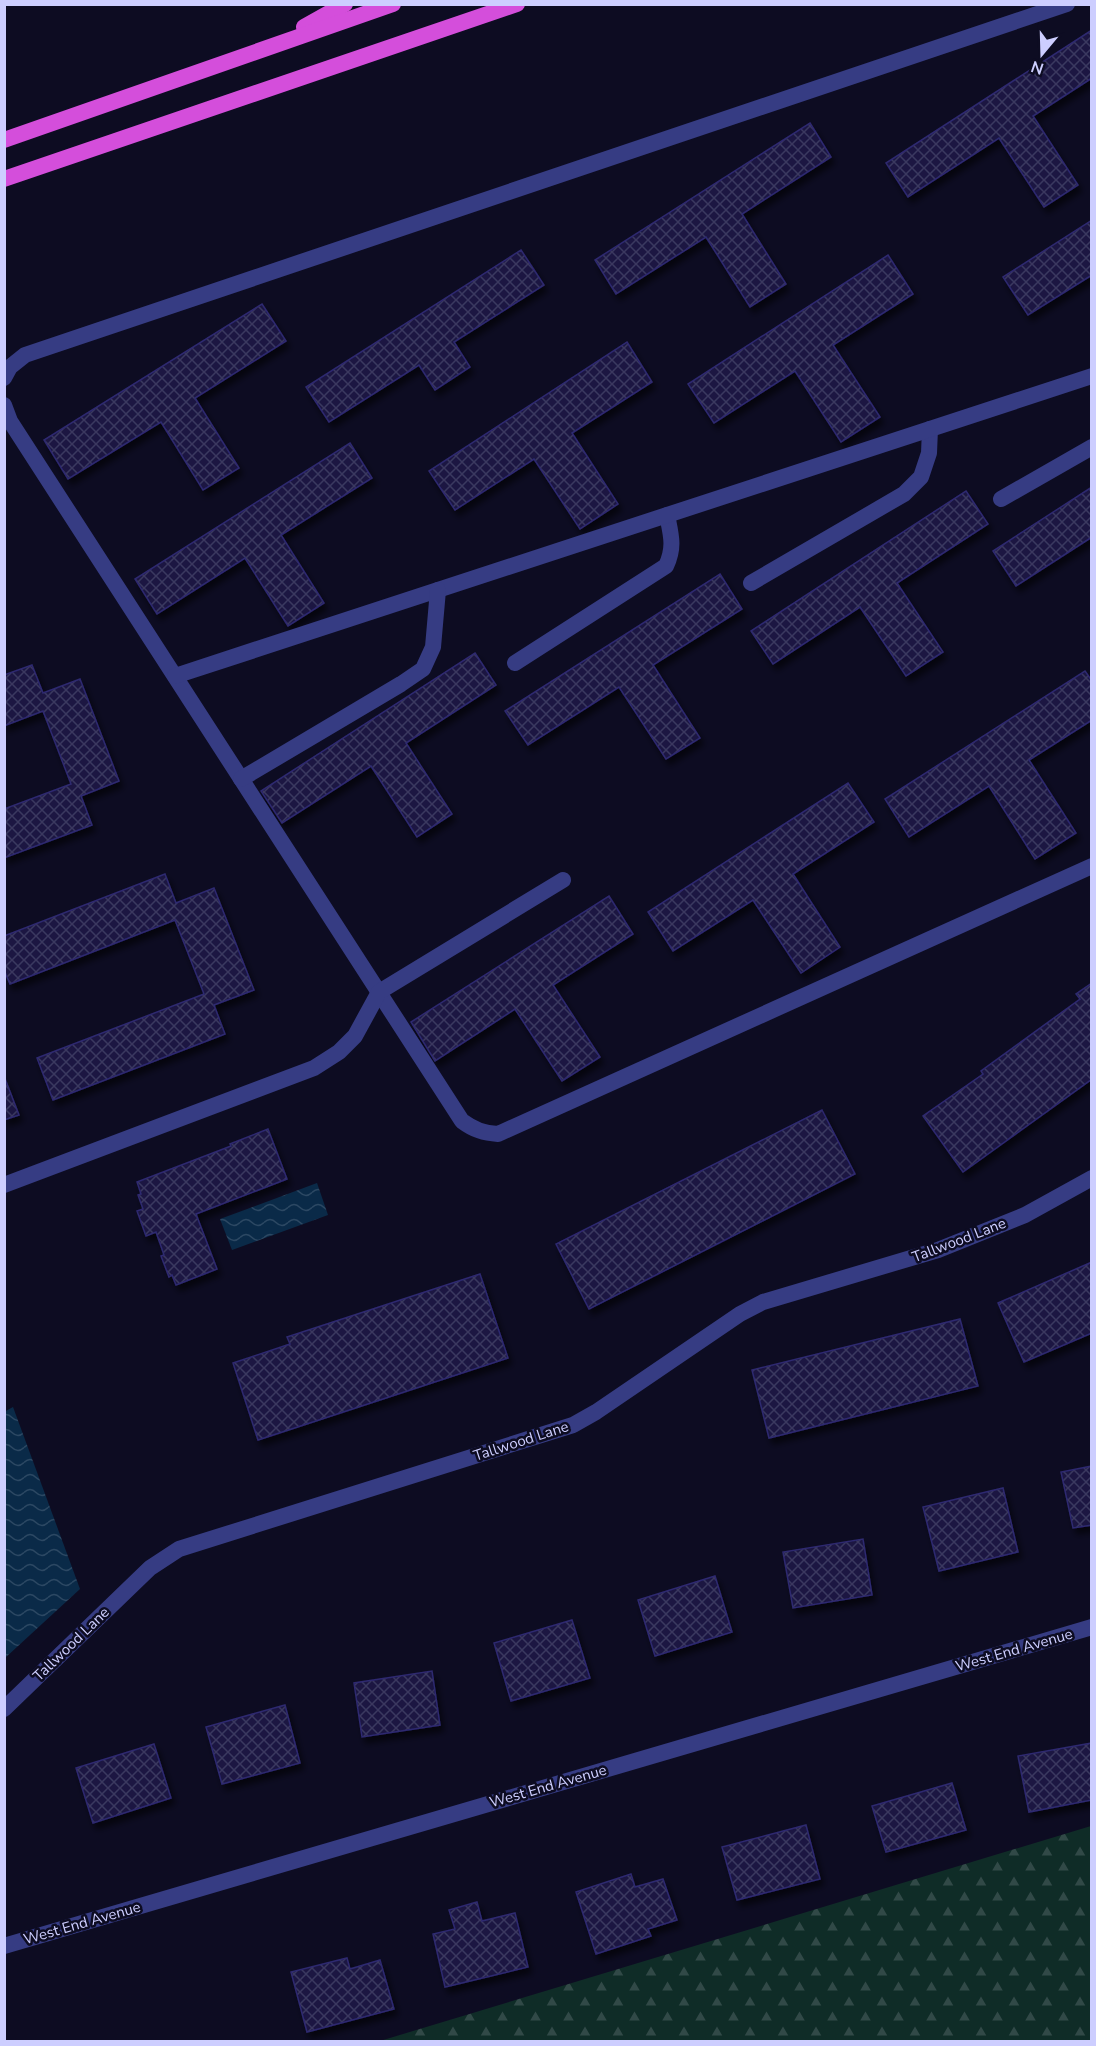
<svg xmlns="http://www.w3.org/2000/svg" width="1096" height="2046" font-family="'Nunito Sans',sans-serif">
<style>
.forest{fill:url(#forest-firs)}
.water{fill:url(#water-waves)}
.building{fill:url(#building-cross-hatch);stroke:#2e2970;stroke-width:1.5;filter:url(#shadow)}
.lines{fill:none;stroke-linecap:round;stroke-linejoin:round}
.service{stroke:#363c83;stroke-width:16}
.minor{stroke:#363c83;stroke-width:16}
.trunk{stroke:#d44edb;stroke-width:16}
.labels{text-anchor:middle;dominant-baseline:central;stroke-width:5;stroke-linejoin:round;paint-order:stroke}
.street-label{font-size:15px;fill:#cdceff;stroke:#0d0c22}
</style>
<defs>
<pattern id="forest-firs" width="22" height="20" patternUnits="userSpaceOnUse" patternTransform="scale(1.5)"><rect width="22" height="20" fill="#0f2c27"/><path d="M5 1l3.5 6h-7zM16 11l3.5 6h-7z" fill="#314947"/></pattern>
<pattern id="water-waves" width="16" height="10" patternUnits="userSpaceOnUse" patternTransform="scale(1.5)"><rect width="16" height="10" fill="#0a2a48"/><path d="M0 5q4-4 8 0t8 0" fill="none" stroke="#2c4863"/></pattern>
<pattern id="building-cross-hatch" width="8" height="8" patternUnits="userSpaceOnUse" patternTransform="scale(1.5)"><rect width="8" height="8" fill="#1b1843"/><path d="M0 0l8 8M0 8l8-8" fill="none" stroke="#3b385f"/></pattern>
<filter id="shadow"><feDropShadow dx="3.5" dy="6" stdDeviation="3" flood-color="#0009"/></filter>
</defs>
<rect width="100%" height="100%" fill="#0d0c22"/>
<path class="forest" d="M1091 1826V2041H380Z"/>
<g class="water">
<path d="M317 1183 328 1215 232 1250 220 1219Z"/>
<path d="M13 1407 80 1589 5 1658 4 1412Z"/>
</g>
<g class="building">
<path d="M1092 30V78L1033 116 1078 185 1044 207 999 138 908 197 886 163Z"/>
<path d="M810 123 831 157 742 214 786 284 750 307 706 237 616 294 595 260Z"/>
<path d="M1092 220V275L1028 315 1003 277Z"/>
<path d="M521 250 544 285 454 342 470 367 435 390 419 365 329 422 306 387Z"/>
<path d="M888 255 913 294 833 345 880 417 841 442 795 371 714 423 688 384Z"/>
<path d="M262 304 286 341 195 398 239 468 203 490 161 422 68 479 44 440Z"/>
<path d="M627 342 652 382 572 433 618 504 580 529 534 459 455 510 429 471Z"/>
<path d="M350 443 372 478 281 535 324 603 288 626 245 558 157 614 135 579Z"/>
<path d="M1092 487V537L1016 586 993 551Z"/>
<path d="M966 491 988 524 897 583 943 652 906 676 860 607 773 664 751 631Z"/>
<path d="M720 574 742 609 653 665 700 738 666 759 619 687 528 745 505 711Z"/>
<path d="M475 653 496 685 406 743 452 814 417 837 371 766 282 823 261 791Z"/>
<path d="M32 665 43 693 80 679 119 781 81 796 92 825 4 858V809L71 784 43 711 4 726V675Z"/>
<path d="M1085 671 1092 681V720L1029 760 1076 833 1035 859 989 786 909 837 885 799Z"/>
<path d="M848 783 874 822 793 874 840 947 801 973 753 900 673 951 648 912Z"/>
<path d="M165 874 176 903 214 888 254 990 214 1005 225 1034 53 1100 37 1058 204 994 175 920 10 984 4 970V936Z"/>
<path d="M609 896 633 934 553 985 600 1057 562 1081 515 1009 435 1061 411 1022Z"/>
<path d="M1092 983V1079L963 1172 923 1116 983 1074 981 1071 1080 999 1076 994Z"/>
<path d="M4 1076 19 1115 4 1120Z"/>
<path d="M822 1110 855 1174 589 1309 556 1244Z"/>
<path d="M268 1129 287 1179 196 1214 217 1269 176 1285 172 1275 169 1277 161 1256 164 1255 156 1232 146 1236 137 1211 143 1209 138 1195 141 1194 137 1182 231 1146 230 1144Z"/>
<path d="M1092 1262V1333L1024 1362 998 1303Z"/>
<path d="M480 1274 508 1358 258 1440 233 1363 290 1344 287 1337Z"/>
<path d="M960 1319 978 1386 769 1438 752 1370Z"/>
<path d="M1092 1466V1525L1073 1528 1061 1472Z"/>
<path d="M1003 1488 1018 1552 939 1571 923 1507Z"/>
<path d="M863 1539 872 1595 793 1608 783 1552Z"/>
<path d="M715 1576 732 1632 655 1656 638 1600Z"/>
<path d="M572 1620 590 1678 511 1701 494 1643Z"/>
<path d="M432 1671 440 1725 362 1737 354 1683Z"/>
<path d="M285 1705 300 1763 222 1784 206 1727Z"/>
<path d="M1092 1743V1800L1029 1812 1018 1756Z"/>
<path d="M154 1744 171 1798 93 1823 76 1768Z"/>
<path d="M952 1783 966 1830 886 1852 872 1806Z"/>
<path d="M806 1825 820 1879 737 1900 722 1847Z"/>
<path d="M631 1874 635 1887 663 1879 677 1920 648 1929 651 1936 596 1954 576 1892Z"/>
<path d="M477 1902 482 1921 515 1913 528 1967 445 1987 433 1934 455 1929 449 1910Z"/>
<path d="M347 1958 350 1969 380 1960 394 2009 307 2032 291 1972Z"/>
</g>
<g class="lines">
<g class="service">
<path d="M4 378 10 367 25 355 1067 4"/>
<path d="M4 405 10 421 462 1121C474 1130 484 1133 498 1134L1092 866"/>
<path d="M1001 499 1092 447"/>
<path d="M751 583 904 494 921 477 929 453 930 429"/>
<path d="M515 663 666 566C675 547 671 535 667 515"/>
<path d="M175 676 1092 376"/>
<path d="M241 779 401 684 423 669 433 647 438 590"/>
<path d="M4 1185 314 1068 339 1052 355 1036 379 992 563 880"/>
</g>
<g class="minor">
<path d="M4 1709 150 1568 179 1549 573 1425 596 1412 740 1314 763 1302 938 1250 1025 1215 1092 1178"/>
<path d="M4 1946 1092 1627"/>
</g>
<g class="trunk">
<path d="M304 27 345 4"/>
<path d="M4 140 393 4"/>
<path d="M4 179 517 4"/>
</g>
</g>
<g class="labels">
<g class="street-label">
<text transform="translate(959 1240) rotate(-21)">Tallwood Lane</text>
<text transform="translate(521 1441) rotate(-18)">Tallwood Lane</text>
<text transform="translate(71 1644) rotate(-44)">Tallwood Lane</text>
<text transform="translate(1014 1650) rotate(-16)">West End Avenue</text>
<text transform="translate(548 1786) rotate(-16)">West End Avenue</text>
<text transform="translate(82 1923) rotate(-16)">West End Avenue</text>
</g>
</g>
<rect width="1096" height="2046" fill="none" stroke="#cdceff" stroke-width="12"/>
<g transform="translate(1042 54) rotate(199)" stroke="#0d0c22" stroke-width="4.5" paint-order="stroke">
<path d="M0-4.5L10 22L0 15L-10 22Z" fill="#cdceff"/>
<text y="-9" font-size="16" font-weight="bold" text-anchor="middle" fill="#cdceff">N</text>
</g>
</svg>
